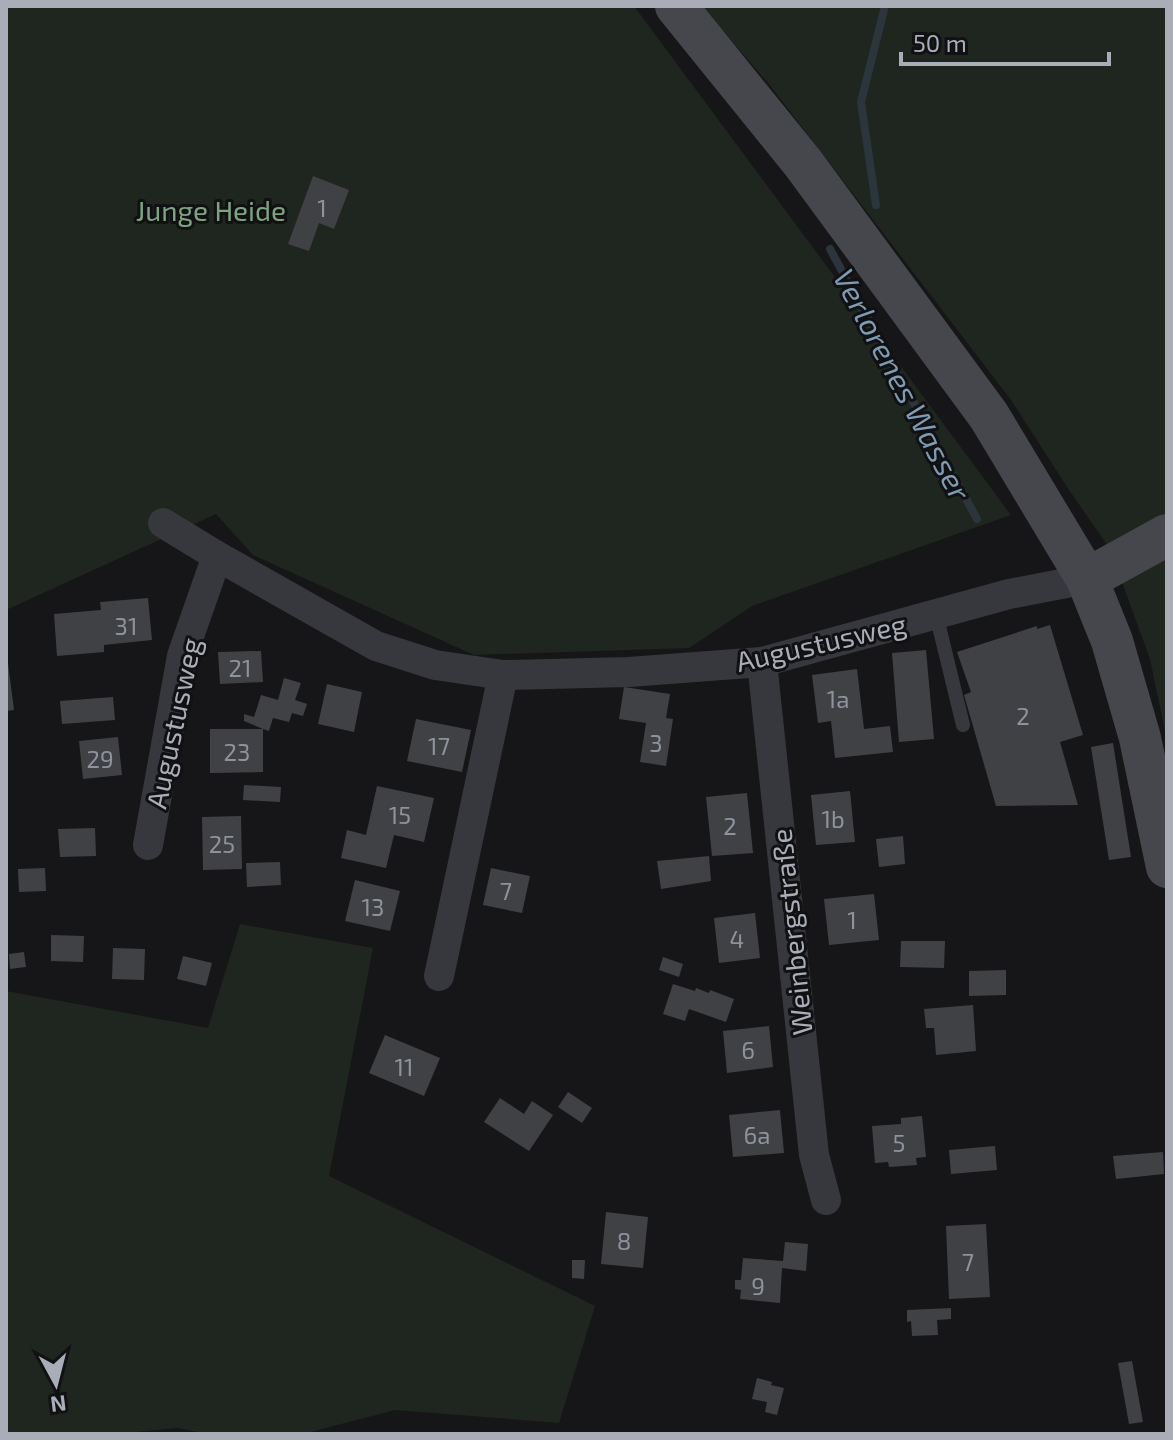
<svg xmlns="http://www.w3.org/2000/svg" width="1173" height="1440" font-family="'Exo 2',sans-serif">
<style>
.green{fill:#1e261f}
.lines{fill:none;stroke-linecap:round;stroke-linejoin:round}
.stream{stroke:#2c353c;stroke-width:8}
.building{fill:#404145}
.lane{stroke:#37383d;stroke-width:14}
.street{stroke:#37383d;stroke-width:30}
.secondary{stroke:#45474d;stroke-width:42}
.labels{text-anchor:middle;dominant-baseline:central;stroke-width:6;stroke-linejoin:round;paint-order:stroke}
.number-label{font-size:24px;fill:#8e929b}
.park-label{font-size:28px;fill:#7fa381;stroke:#111113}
.street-label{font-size:28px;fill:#a8adb8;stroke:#111113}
.water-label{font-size:30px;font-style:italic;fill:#7f9bb3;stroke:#111113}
</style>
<rect width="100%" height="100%" fill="#161618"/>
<g class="green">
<path d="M6 6H634L1011 515 752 606 689 648 474 655 253 555 216 514 6 610Z"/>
<path d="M701 6H1167V741L1150 659 1110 549 1069 490 1011 400 769 84Z"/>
<path d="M240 924 373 948 329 1176 595 1306 559 1423 395 1410 303 1434H209L177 1428 114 1434H6V991L208 1028Z"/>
</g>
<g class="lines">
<g class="stream">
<path d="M876 205 861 102 885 6"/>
<path d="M830 249 977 519"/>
</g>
</g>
<g class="building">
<path d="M313 176 349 190 334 229 319 223 309 251 288 244Z"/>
<path d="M148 598 152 640 104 645V652L57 656 54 614 101 610 100 602Z"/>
<path d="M1050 625 1083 735 1060 742 1078 805 996 806 964 695 971 692 957 652 1037 626V629Z"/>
<path d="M926 650 934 739 899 742 892 653Z"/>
<path d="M261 651 263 682 220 684 218 652Z"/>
<path d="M6 663H8L14 710 6 711Z"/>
<path d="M857 669 864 729 890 726 893 752 835 758 831 721 818 723 812 675Z"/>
<path d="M284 678 301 683 295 700 307 704 303 716 292 713 289 722 273 718 269 731 263 729V772L210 773V729H263L244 721V714L254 717 261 695 278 700Z"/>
<path d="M327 684 362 692 354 732 318 724Z"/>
<path d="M624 687 670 694 666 718 673 719 666 766 640 762 646 723 619 719Z"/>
<path d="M113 697 115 720 62 724 60 701Z"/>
<path d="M416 719 471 730 462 772 407 761Z"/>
<path d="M118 737 122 775 83 779 79 741Z"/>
<path d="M1113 743 1131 857 1109 860 1091 747Z"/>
<path d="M244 785 281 787 280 802 243 800Z"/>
<path d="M377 786 434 798 424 842 394 835 386 868 341 858 347 830 366 835Z"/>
<path d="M850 791 855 842 816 845 811 795Z"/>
<path d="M747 793 753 853 712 856 706 797Z"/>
<path d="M241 816 242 869 203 870 202 817Z"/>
<path d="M95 828 96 856 60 857 58 829Z"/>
<path d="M903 836 905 864 879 867 876 839Z"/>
<path d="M709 856 711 881 661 889 657 861Z"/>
<path d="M280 862 281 885 247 887 246 863Z"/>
<path d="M45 868 46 891 19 892 18 869Z"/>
<path d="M491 868 530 876 522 913 483 905Z"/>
<path d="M355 880 400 891 390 931 345 921Z"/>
<path d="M874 894 879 940 829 945 824 899Z"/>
<path d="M755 913 760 958 719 963 714 918Z"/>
<path d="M51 935 84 936 83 962 51 961Z"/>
<path d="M901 941H945L944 968 900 967Z"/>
<path d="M113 948 145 949 144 980 112 979Z"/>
<path d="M24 952 26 967 10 969 9 954Z"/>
<path d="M183 956 212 963 206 986 177 979Z"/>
<path d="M663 957 683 964 679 977 659 970Z"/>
<path d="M1006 970V995L969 996V971Z"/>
<path d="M673 984 695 991 696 988 709 993 710 990 734 999 726 1022 689 1009 685 1021 663 1014Z"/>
<path d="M973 1005 976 1051 936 1055 934 1028H926L924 1009Z"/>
<path d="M769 1026 773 1067 727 1073 723 1031Z"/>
<path d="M385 1035 440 1058 424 1096 369 1073Z"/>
<path d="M568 1092 592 1108 582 1123 558 1107Z"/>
<path d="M500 1098 524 1114 532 1101 553 1115 529 1151 484 1122Z"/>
<path d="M780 1110 784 1153 733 1157 729 1115Z"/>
<path d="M922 1116 926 1157 916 1158 917 1165 889 1167 888 1162 875 1163 872 1126 901 1124V1118Z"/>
<path d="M995 1146 997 1170 951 1174 949 1150Z"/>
<path d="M1163 1152 1164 1174 1116 1179 1113 1156Z"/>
<path d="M606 1212 648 1217 643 1268 601 1264Z"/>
<path d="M986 1224 990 1297 949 1299 946 1226Z"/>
<path d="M785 1242 808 1244 806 1271 782 1268 780 1303 740 1299 741 1290 735 1289V1280H741L743 1258 783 1261Z"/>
<path d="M572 1260H585L584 1279 572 1278Z"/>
<path d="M951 1308V1319L937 1320 938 1335 912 1336 911 1321 907 1322V1310Z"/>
<path d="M1132 1361 1143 1422 1129 1424 1118 1363Z"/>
<path d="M757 1378 772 1382 771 1385 784 1388 777 1415 765 1412 767 1402 752 1399Z"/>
</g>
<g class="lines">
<path class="lane" d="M936 614 963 725"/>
<g class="street">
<path d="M163 523 217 556 376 646 435 665 503 675 629 672 762 662 1009 594 1087 579"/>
<path d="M762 662 814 1155 826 1200"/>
<path d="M148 845 182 656 217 556"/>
<path d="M439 976 503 675"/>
</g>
<g class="secondary">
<path d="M676 6 803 163 989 416 1087 579 1112 641 1140 738 1167 867"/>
<path d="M1087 579 1167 535"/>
</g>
</g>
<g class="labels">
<g class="number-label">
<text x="322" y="207">1</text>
<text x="126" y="625">31</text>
<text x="240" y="667">21</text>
<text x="838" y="698">1a</text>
<text x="1023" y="715">2</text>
<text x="656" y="742">3</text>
<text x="439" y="745">17</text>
<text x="237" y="751">23</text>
<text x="100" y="758">29</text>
<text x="400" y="814">15</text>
<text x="833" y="818">1b</text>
<text x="730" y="825">2</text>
<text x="222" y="843">25</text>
<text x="506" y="890">7</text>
<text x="373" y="906">13</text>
<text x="852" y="919">1</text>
<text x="737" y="938">4</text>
<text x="748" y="1049">6</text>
<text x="404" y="1066">11</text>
<text x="757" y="1134">6a</text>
<text x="899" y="1142">5</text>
<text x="624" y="1240">8</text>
<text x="968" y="1261">7</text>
<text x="758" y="1285">9</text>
</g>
<g class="park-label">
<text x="211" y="210">Junge Heide</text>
</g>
<g class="street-label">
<text transform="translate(821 642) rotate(-13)">Augustusweg</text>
<text transform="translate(173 723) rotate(-78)">Augustusweg</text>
<text transform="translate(791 932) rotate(-96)">Weinbergstraße</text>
</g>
<g class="water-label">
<text transform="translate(903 384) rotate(62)">Verlorenes Wasser</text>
</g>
</g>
<rect width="1173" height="1440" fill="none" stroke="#a8adb8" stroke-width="16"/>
<g transform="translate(56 1384) rotate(173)" stroke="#111113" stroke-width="6" paint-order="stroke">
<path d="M0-6L14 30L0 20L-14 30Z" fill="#a8adb8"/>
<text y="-12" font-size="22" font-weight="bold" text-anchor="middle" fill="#a8adb8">N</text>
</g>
<path d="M901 52v12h208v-12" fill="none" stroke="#a8adb8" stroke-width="4"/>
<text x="913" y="52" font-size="24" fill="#a8adb8" stroke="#111113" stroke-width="6" paint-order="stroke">50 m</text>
</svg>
